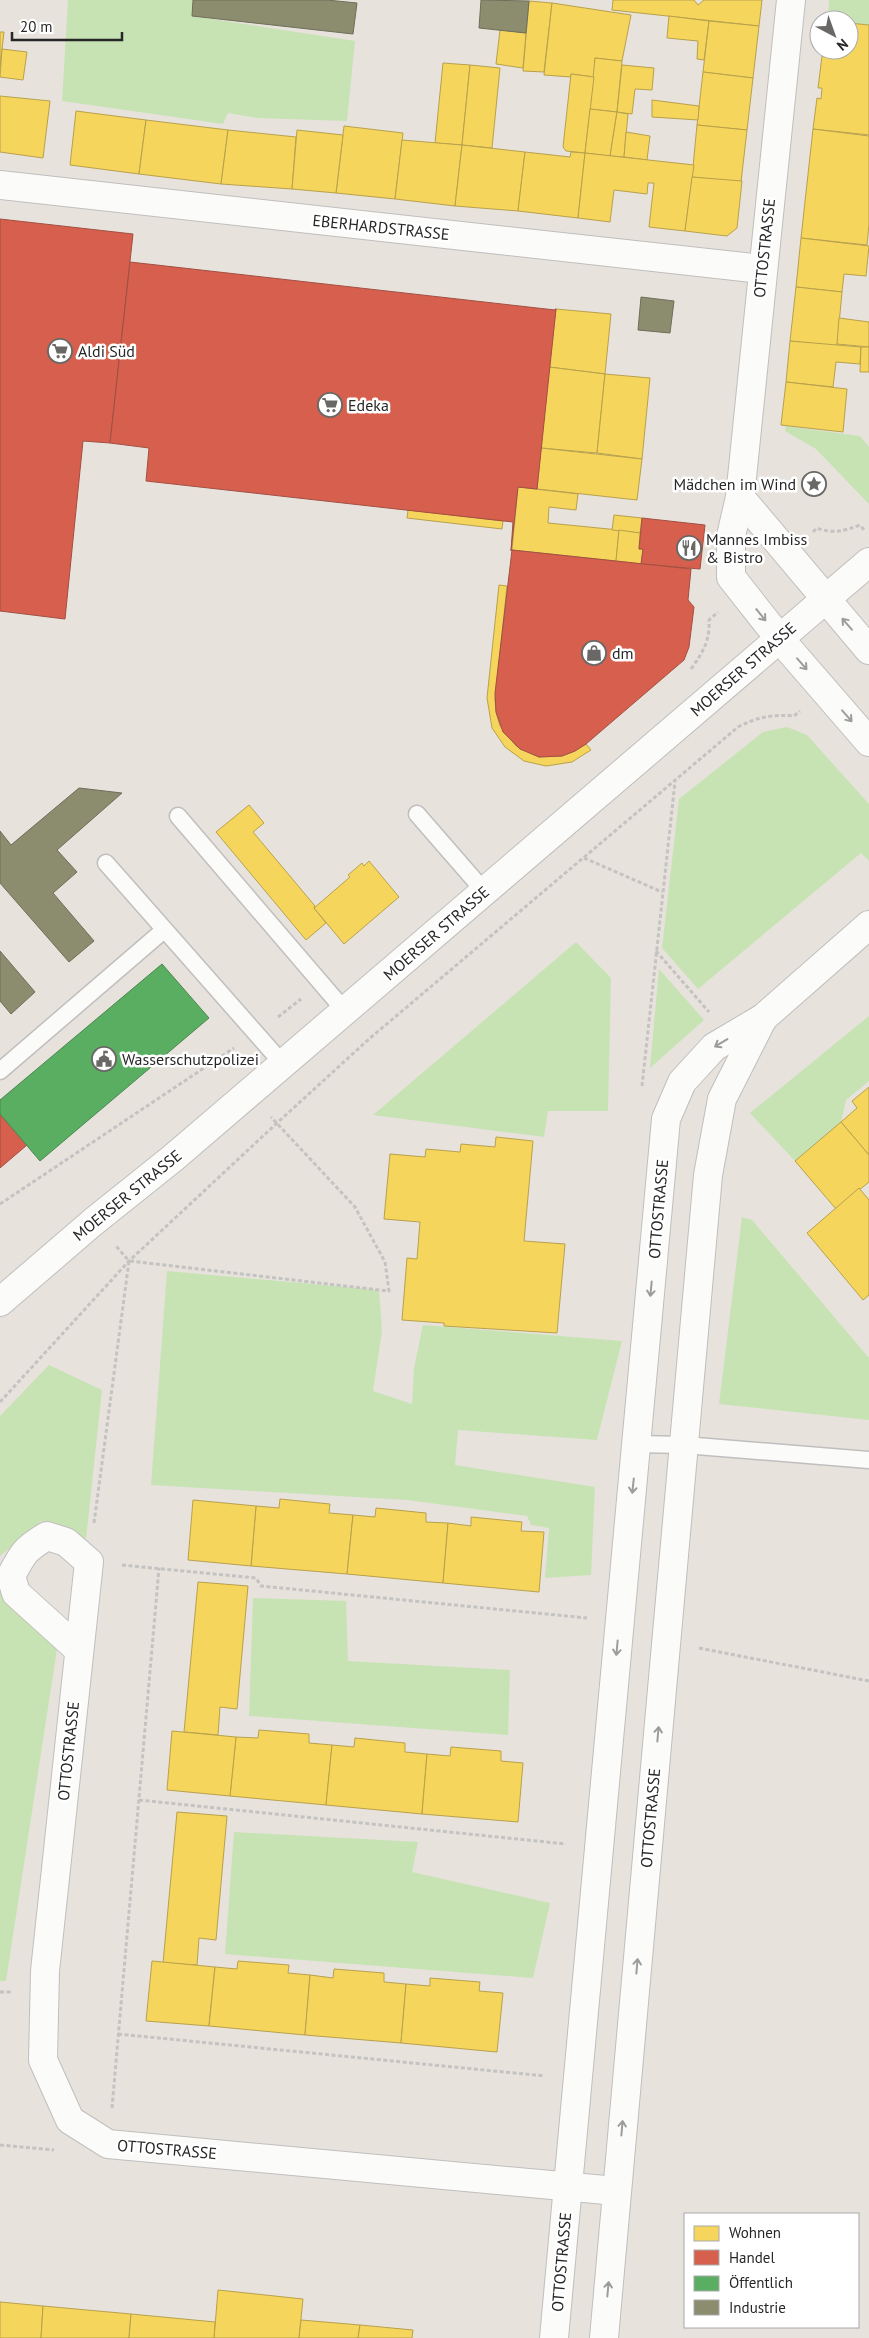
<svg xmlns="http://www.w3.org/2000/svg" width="869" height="2338" font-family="'PT Sans',sans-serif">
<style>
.green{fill:#c7e3b4}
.homes{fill:#f6d55c;stroke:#b8a14c}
.shops{fill:#d6604d;stroke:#a24f42}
.public{fill:#5aae61;stroke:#4b8650}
.industry{fill:#8c8c6e;stroke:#6e6e59}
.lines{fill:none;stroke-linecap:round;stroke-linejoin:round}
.service-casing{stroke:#c0bebe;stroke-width:19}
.minor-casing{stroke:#c0bebe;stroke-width:30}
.secondary-casing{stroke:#c0bebe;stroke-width:30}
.path{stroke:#c4c3c2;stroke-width:3;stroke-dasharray:4 2.5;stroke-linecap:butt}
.service{stroke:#fbfbfa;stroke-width:16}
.minor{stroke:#fbfbfa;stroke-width:28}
.secondary{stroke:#fbfbfa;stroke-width:28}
.oneway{stroke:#9c9c9b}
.labels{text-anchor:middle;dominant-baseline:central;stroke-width:5;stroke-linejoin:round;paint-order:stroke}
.street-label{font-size:16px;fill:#272727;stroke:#fff}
.poi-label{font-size:16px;fill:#272727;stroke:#fff;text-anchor:start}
</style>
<rect width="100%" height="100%" fill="#e7e2dc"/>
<g class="green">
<path d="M68 0H193L192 16 355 41 347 121 257 118 228 113 223 124 62 101Z"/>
<path d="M829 0H869V25L849 23V20H828Z"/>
<path d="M786 426 860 436 869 447V504L816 449 785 431Z"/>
<path d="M787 727 807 735 869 804V861L861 853 698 989 662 948 679 799 763 732Z"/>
<path d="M576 942 611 978 608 1111H548L544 1137 373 1115Z"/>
<path d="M659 969 704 1020 650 1068Z"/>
<path d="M869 1016V1081L846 1100 841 1122 795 1161 750 1113Z"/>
<path d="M742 1217 752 1220 869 1358V1420L719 1404Z"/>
<path d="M167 1271 379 1290 382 1331 373 1391 412 1404 414 1368 423 1325 622 1341 597 1440 458 1430 455 1465 595 1487 591 1575 545 1578 549 1528 531 1525 527 1516 407 1500 151 1485Z"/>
<path d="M49 1365 102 1390 86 1539 41 1521 0 1556V1416Z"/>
<path d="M0 1573 6 1598 57 1649 6 1981H0Z"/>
<path d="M253 1598 346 1601 348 1661 510 1670 508 1735 249 1716Z"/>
<path d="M234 1832 418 1842 412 1872 550 1903 533 1978 225 1954Z"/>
</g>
<g class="homes">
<path d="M613 0H694L698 5 704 0H762L759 26 612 10Z"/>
<path d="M529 1 552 3 544 72 523 71Z"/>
<path d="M552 3 631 15 622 61 595 58 594 77 571 74V77L544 75Z"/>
<path d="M669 16 709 21 704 60 697 59 698 41 667 38Z"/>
<path d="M709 21 759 26 753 78 703 72Z"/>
<path d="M849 23 869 25V135L813 129 817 98 821 99 822 88H818L822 56H826V50H849Z"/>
<path d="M500 30 526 33 523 68 496 64Z"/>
<path d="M0 32H4L0 67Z"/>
<path d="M2 49 27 52 23 80 0 77Z"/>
<path d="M595 58 622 61 617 112 590 109Z"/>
<path d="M443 63 470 65 462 145 435 143Z"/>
<path d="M470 65 500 68 492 148 462 145Z"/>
<path d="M622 65 654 68 652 90 635 89 632 114 617 112Z"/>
<path d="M703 72 753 78 747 130 697 125Z"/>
<path d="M571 74 594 77 585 153 566 151 563 147Z"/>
<path d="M0 96 50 101 43 158 0 152Z"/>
<path d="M652 100 699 106 698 120 652 117Z"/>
<path d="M590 109 617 112 610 156 585 153Z"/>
<path d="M76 111 146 120 139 174 70 165Z"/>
<path d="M617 112 628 114 624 157 610 156Z"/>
<path d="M146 120 228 130 221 184 139 174Z"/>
<path d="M697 125 747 130 741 182 692 177Z"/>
<path d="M344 126 403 133 395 199 336 193Z"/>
<path d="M813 129 869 136V224L867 245 801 238Z"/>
<path d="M228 130 296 137 292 189 221 184Z"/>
<path d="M297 130 343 135 336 193 292 189Z"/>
<path d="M626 132 650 136 647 160 624 157Z"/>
<path d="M402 140 462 145 455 206 395 199Z"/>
<path d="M462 145 525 152 518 211 455 206Z"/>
<path d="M525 152 570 157 571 152 585 153 578 218 518 211Z"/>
<path d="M585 153 694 165 685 231 649 227 654 183H648L647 194 614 190 610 222 578 218Z"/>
<path d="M692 177 742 181 737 228 727 236 685 231Z"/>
<path d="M801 238 869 246 866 276 844 274 842 292 796 287Z"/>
<path d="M796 287 842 292 837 346 790 341Z"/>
<path d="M556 309 611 314 605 374 549 367Z"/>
<path d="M839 318 869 322V347L837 344Z"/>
<path d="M790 341 861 347 860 364 836 362 833 387 786 382Z"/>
<path d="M861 347H869V372H860Z"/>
<path d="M549 367 605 374 597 453 541 448Z"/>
<path d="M605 374 650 378 642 459 597 453Z"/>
<path d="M786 382 847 389 843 432 781 425Z"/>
<path d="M541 448 642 459 637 500 537 489Z"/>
<path d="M518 487 578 494 576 510 549 507 548 523 619 530 616 561 512 550Z"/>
<path d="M408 510 503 521 502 529 407 518Z"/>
<path d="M614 515 642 518 640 533 612 530Z"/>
<path d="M619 530 640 533 639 549H643L641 564 616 561Z"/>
<path d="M499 585 507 586 495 699 496 712 500 726 516 746 539 757 562 756 575 751 586 744 591 750 572 762 546 766 524 761 505 747 492 728 487 698Z"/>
<path d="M249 805 264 823 253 832 315 906 314 908 326 923 306 940 216 832Z"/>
<path d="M369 861 399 897 344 944 314 908 350 877 348 875 362 863 364 866Z"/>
<path d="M869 1087V1155L841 1122 857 1108 852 1101Z"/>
<path d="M841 1122 869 1155V1182L836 1209 795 1161Z"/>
<path d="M496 1137 533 1141 524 1241 565 1244 557 1333 444 1326V1323L402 1320 407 1258 417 1259 420 1222 384 1219 390 1154 425 1157 426 1149 460 1152 461 1144 495 1147Z"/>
<path d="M859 1188 869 1200V1295L863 1300 807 1233Z"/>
<path d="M280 1499 330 1504 329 1513 353 1515 347 1574 251 1566 256 1506 279 1508Z"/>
<path d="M193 1500 256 1506 251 1566 188 1560Z"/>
<path d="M376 1508 426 1513V1522L448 1523 443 1583 347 1574 353 1515 375 1517Z"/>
<path d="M471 1517 522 1522 521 1531 544 1532 539 1592 443 1583 448 1523 471 1526Z"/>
<path d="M198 1582 248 1586 237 1709 220 1707 218 1735 184 1732Z"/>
<path d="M259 1730 309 1734V1743L332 1745 326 1805 230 1796 236 1737 258 1738Z"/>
<path d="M172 1731 236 1737 230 1796 167 1790Z"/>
<path d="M355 1738 405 1743V1752L427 1754 422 1814 326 1805 332 1745 354 1747Z"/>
<path d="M451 1747 501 1751V1761L523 1763 518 1822 422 1814 427 1754 450 1756Z"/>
<path d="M177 1812 227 1816 216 1940 199 1938 197 1965 163 1963Z"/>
<path d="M152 1961 215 1967 209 2026 146 2021Z"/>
<path d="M238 1961 289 1965 288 1973 310 1975 305 2035 209 2026 215 1967 237 1969Z"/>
<path d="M334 1969 384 1973V1982L406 1984 401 2043 305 2035 310 1975 333 1978Z"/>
<path d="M430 1978 480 1982 479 1991 503 1993 497 2052 401 2043 406 1984 430 1986Z"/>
<path d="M218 2290 303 2299 299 2338H214Z"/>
<path d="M0 2302 43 2306 41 2338H0Z"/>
<path d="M43 2306 131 2314 129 2338H41Z"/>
<path d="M131 2314 215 2322 214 2338H129Z"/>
<path d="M301 2320 360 2325 358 2338H299Z"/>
<path d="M360 2325 413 2330 412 2338H358Z"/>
</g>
<g class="shops">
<path d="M0 219 133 234 110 443 83 441 65 619 0 611Z"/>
<path d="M130 262 555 310V309H556L537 489 518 487 511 551 513 522 146 481 149 448 110 443Z"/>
<path d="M642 518 705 525 700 569 641 564 643 549H639Z"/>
<path d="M512 550 691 569 688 600 694 607 689 647 684 660 586 744 575 751 562 756 539 757 520 749 503 732 496 712 495 693Z"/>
<path d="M0 1114 27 1145 0 1168Z"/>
</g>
<path class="public" d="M162 964 209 1018 40 1161 0 1114V1100Z"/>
<g class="industry">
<path d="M193 0H327L357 3 353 34 192 16Z"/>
<path d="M481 0 529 1 526 33 479 28Z"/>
<path d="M641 297 674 301 670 333 638 330Z"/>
<path d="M79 788 122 793 57 850 77 872 53 893 94 941 69 962 0 883V831L11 845Z"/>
<path d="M0 951 35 992 11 1014 0 1001Z"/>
</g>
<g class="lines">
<defs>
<g id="service">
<path d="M417 814 484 891"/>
<path d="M178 816 345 1011"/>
<path d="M106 863 283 1064"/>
<path d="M0 1071 164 930"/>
<path d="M637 1444 684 1445 869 1460"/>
</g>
<g id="minor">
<path d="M791 0 740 497 731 536V577L779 638 869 742"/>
<path d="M0 185 762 269"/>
<path d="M740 497 869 650"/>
<path d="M79 1650 16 1593 11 1576C23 1553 25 1549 47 1536L66 1542 89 1562 45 1971 43 2060 70 2120 108 2144 616 2191"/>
<path d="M554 2338 666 1119 682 1082 714 1047 763 1018 869 925"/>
<path d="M604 2338 708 1175 722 1099 763 1018"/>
</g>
<path id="secondary" d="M0 1302 93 1222 173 1158 869 562"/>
</defs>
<use href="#service" class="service-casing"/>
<use href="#minor" class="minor-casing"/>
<use href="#secondary" class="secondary-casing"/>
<g class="path">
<path d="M813 532 817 528C833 534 844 531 860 525L865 531"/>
<path d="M691 669C703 652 710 641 709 620L718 612"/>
<path d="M584 858 662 892"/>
<path d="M656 951 709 1012"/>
<path d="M278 1017 301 999"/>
<path d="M642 1086 675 782"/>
<path d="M0 1204 234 1048"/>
<path d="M130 1261 389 1291 385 1262 355 1207 271 1117"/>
<path d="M0 1402 129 1261 277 1123 369 1039 738 727C757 717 773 714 794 716L800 711"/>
<path d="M94 1523 129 1261 116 1246"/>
<path d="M122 1565 256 1578 261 1586 587 1618"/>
<path d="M699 1648 869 1681"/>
<path d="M139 1800 566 1844"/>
<path d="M0 1992H12"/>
<path d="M118 2034 545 2076"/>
<path d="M112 2108 159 1568"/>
<path d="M0 2145 54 2150"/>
</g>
<use href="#service" class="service"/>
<use href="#minor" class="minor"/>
<use href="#secondary" class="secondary"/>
</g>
<defs><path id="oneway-shaft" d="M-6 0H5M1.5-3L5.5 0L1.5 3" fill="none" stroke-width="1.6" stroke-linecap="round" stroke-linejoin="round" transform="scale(1.25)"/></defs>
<g class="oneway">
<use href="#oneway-shaft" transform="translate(761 615) rotate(51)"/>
<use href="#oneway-shaft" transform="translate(847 624) rotate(-131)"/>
<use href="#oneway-shaft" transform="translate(802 664) rotate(49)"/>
<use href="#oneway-shaft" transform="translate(847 716) rotate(49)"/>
<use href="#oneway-shaft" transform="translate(721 1043) rotate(149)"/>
<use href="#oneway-shaft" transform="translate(651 1289) rotate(95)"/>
<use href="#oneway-shaft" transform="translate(633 1486) rotate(96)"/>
<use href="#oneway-shaft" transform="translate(617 1648) rotate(95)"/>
<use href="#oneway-shaft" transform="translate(658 1734) rotate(-85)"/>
<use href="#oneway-shaft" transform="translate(637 1966) rotate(-85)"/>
<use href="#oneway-shaft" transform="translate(622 2128) rotate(-85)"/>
<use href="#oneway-shaft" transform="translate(608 2289) rotate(-85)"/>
</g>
<defs>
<symbol id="supermarket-ring" viewBox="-11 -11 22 22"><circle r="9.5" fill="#fff" stroke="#6a6866" stroke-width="1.5"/><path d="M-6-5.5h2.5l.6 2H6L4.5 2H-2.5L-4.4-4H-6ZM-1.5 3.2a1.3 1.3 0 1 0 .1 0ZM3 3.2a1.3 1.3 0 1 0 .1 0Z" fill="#6a6866"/></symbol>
<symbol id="sight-ring" viewBox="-11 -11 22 22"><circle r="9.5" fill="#fff" stroke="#6a6866" stroke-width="1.5"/><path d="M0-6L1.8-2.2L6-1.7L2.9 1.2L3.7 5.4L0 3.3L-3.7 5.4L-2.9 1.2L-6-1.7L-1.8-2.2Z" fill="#6a6866"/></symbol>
<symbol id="restaurant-ring" viewBox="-11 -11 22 22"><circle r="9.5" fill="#fff" stroke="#6a6866" stroke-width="1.5"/><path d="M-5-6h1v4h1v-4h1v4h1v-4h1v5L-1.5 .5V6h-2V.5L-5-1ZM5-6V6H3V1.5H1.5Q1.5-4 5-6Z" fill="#6a6866"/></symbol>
<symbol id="shop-ring" viewBox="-11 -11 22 22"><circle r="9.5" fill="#fff" stroke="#6a6866" stroke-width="1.5"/><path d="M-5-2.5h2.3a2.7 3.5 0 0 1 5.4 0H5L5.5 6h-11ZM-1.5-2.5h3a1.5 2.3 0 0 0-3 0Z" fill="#6a6866"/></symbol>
<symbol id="civic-ring" viewBox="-11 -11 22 22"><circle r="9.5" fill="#fff" stroke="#6a6866" stroke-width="1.5"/><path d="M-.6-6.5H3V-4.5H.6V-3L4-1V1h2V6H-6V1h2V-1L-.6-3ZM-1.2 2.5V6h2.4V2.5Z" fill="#6a6866"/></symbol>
</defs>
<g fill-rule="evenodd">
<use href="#supermarket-ring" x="46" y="337" width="28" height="28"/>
<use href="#supermarket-ring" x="316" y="391" width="28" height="28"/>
<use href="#sight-ring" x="800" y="470" width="28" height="28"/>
<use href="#restaurant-ring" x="675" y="534" width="28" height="28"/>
<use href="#shop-ring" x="580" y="639" width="28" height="28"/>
<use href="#civic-ring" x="90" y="1045" width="28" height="28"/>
</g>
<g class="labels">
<g class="street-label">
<text transform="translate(381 227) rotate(6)">EBERHARDSTRASSE</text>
<text transform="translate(764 248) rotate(-84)">OTTOSTRASSE</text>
<text transform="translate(743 669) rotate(-41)">MOERSER STRASSE</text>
<text transform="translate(436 933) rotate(-41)">MOERSER STRASSE</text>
<text transform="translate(127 1195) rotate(-39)">MOERSER STRASSE</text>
<text transform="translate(658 1209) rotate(-85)">OTTOSTRASSE</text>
<text transform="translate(68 1751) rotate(-84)">OTTOSTRASSE</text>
<text transform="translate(650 1818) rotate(-85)">OTTOSTRASSE</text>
<text transform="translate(167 2149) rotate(5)">OTTOSTRASSE</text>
<text transform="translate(561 2262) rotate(-85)">OTTOSTRASSE</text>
</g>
<g class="poi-label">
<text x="78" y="351">Aldi Süd</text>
<text x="348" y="405">Edeka</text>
<text x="796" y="484" text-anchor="end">Mädchen im Wind</text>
<text x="706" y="539">Mannes Imbiss<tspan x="706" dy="18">&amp; Bistro</tspan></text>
<text x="612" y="653">dm</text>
<text x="122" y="1059">Wasserschutzpolizei</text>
</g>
</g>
<rect x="684" y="2213" width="175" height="115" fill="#ffffff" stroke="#a9a9a9"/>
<rect x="694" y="2226" width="25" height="15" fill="#f6d55c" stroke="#a9a9a9"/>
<text x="729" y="2238" font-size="15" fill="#272727">Wohnen</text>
<rect x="694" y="2250" width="25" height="15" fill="#d6604d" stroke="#a9a9a9"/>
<text x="729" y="2263" font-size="15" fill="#272727">Handel</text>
<rect x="694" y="2276" width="25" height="15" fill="#5aae61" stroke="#a9a9a9"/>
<text x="729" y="2288" font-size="15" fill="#272727">Öffentlich</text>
<rect x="694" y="2300" width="25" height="15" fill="#8c8c6e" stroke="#a9a9a9"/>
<text x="729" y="2313" font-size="15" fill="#272727">Industrie</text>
<g transform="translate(834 35) rotate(139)"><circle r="24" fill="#ffffff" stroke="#a9a9a9"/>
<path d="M0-4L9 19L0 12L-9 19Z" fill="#6a6866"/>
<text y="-8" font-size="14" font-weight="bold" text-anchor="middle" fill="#272727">N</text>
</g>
<path d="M12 32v8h110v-8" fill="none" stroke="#272727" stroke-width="2.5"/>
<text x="20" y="32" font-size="15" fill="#272727" stroke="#ffffff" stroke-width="4" paint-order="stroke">20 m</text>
</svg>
